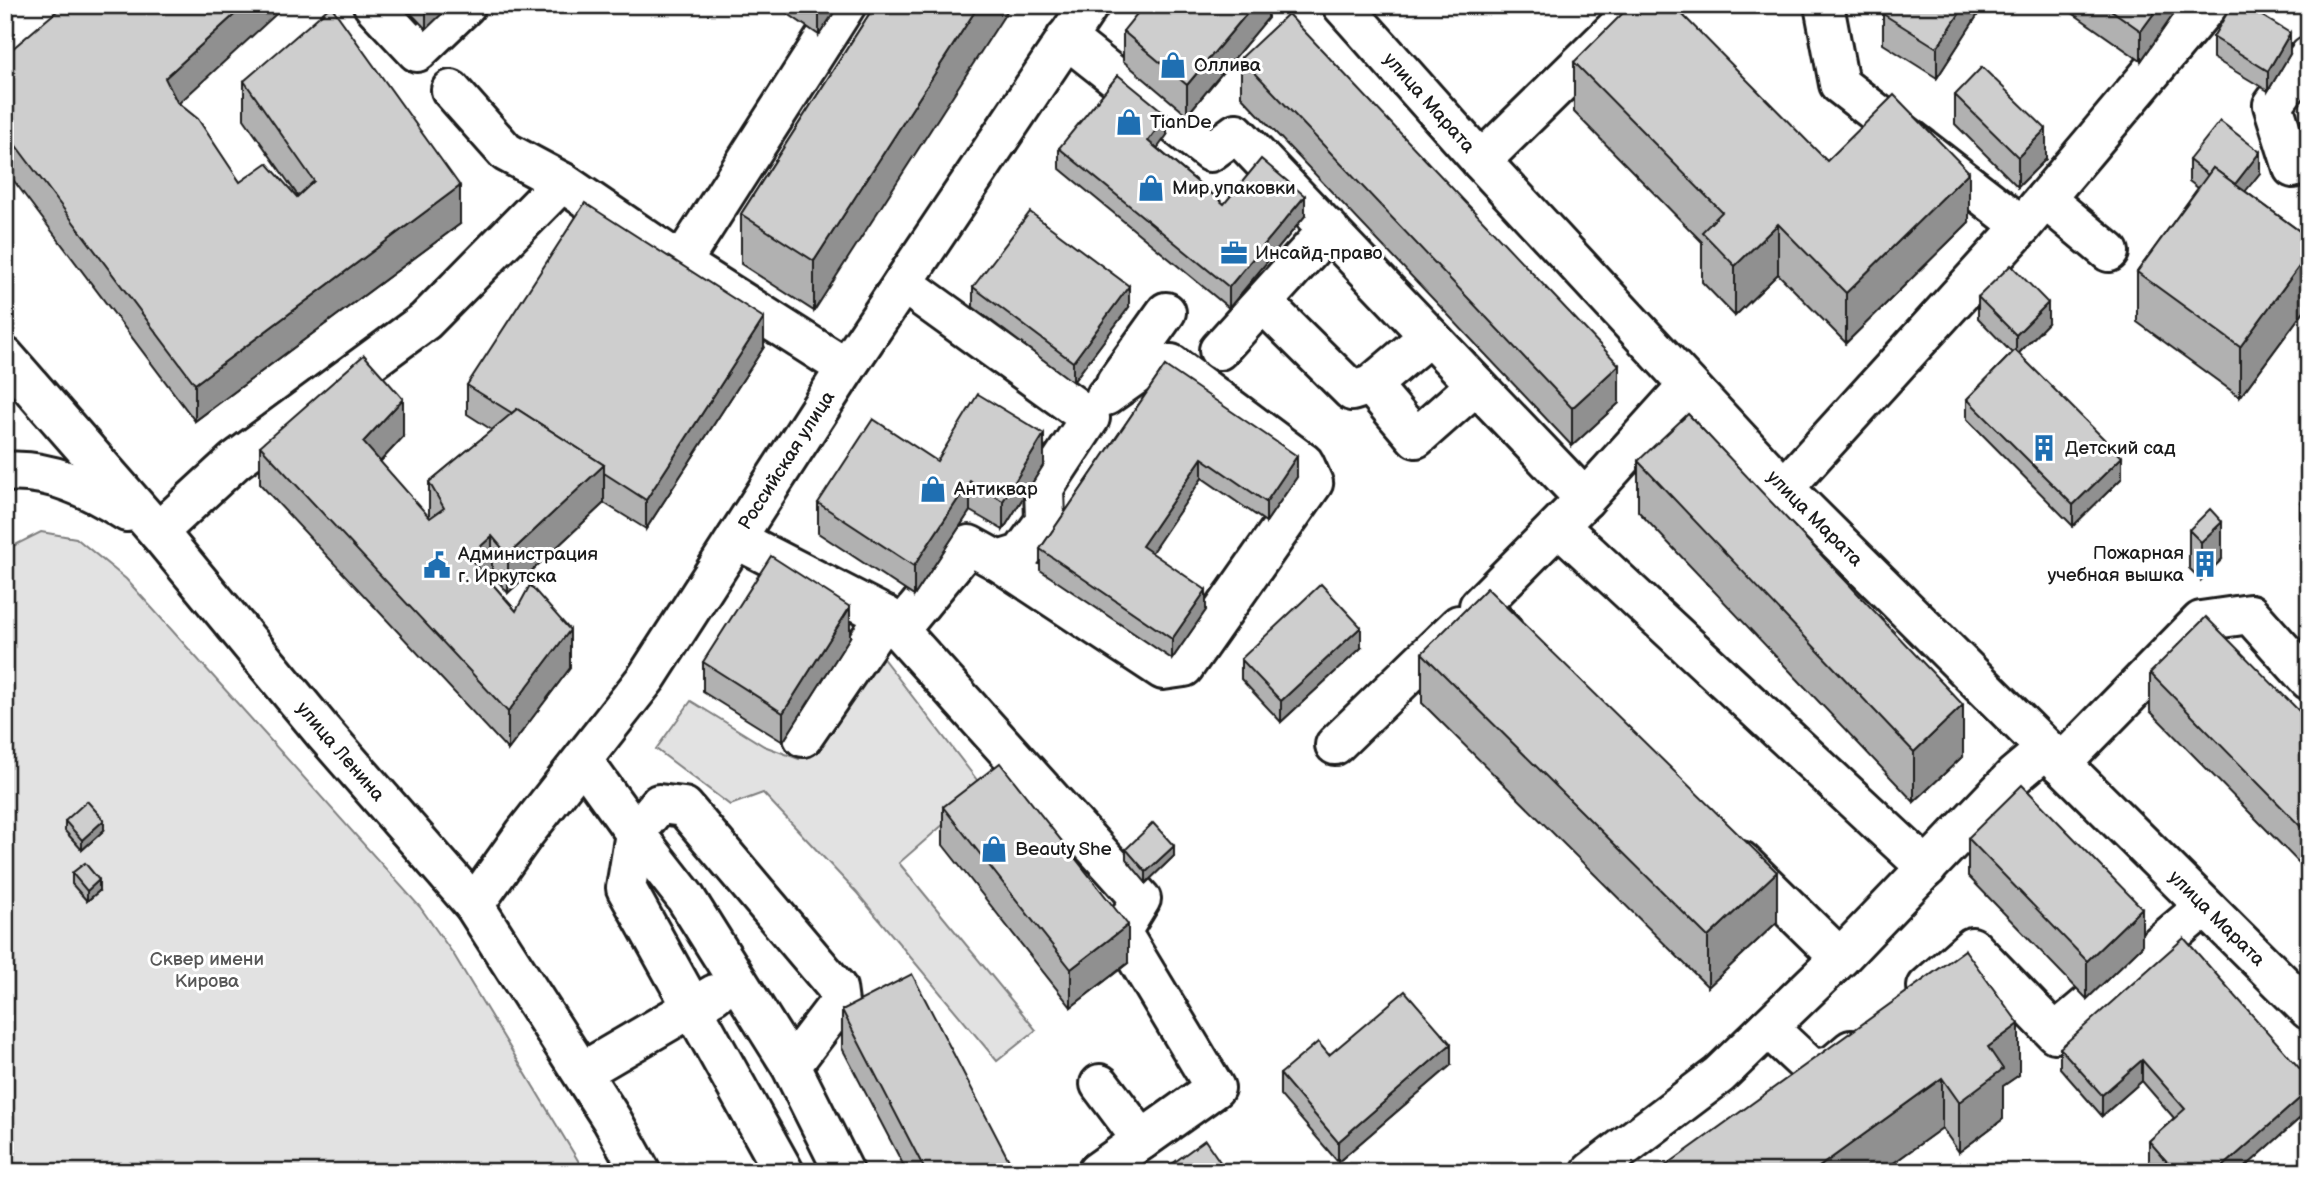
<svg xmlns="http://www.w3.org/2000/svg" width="2314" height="1177" font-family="'Balsamiq Sans',sans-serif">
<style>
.green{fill:#e2e2e2;stroke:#7f7f7f;stroke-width:2}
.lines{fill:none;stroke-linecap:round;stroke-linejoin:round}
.minor-casing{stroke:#1c1c1c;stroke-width:44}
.major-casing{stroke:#1c1c1c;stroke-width:44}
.minor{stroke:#fff;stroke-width:38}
.major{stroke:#fff;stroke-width:38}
.wall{fill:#b1b1b1;stroke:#1c1c1c;stroke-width:2}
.shaded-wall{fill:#909090;stroke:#1c1c1c;stroke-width:2}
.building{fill:#cecece;stroke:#1c1c1c;stroke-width:2}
.labels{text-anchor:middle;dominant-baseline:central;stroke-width:6;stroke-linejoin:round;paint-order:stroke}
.poi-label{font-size:19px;fill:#1c1c1c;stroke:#fff;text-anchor:start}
.street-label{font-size:19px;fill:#1c1c1c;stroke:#fff}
.park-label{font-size:19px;fill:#575757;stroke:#fff}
</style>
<rect width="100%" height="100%" fill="#fff"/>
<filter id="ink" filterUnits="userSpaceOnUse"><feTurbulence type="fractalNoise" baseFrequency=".0143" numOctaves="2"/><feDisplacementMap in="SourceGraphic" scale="14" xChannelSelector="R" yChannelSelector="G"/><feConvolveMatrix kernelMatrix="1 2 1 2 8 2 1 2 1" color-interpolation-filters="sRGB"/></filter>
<g filter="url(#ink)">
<g class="green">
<path d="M41 532 76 538 126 579 420 907 454 955 585 1172H5V550Z"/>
<path d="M878 652 984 789 899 863 1036 1030 997 1061 857 893 763 793 730 805 656 749 691 701 764 746 799 759Z"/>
</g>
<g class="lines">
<defs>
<g id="minor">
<path d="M373 5 417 52 466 5"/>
<path id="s1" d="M1342 5 1481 161 1784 488 2309 1010"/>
<path d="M1824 5 1839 84 2022 226"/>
<path d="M1066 38 1210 152 1236 133 1585 499 1688 385"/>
<path d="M451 90 506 152 562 182"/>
<path d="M1481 161 1640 5"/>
<path d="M2293 168 2273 105 2309 56"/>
<path d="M2045 199 2109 252"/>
<path d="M681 263 846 5"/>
<path d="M1263 303 1352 391 1371 385 1429 336"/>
<path d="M1219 350 1329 229"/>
<path d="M1116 382 1166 312"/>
<path d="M1371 385 1416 438 1476 385"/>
<path d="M1784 488 2022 226 2208 5"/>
<path d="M1559 526 1927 868"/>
<path d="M158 532 235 461 425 321 562 182 681 263 846 368"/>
<path d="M736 539 886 616 1141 899 1121 932 1215 1088 1097 1172"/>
<path d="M998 561 1163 670 1184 667 1313 483 1304 463 1171 364 1147 367 1106 396"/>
<path d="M900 629 969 545 998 561 1021 554 1045 521 1044 488 1090 418 903 283"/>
<path d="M1502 629 1479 606 1585 499"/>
<path d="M803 737 886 616"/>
<path d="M1335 745 1459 625"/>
<path d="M583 761 635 833 626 888 784 1172"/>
<path d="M2061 764 2201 621 2250 614 2309 680"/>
<path d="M1741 861 1840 958 2015 775 2046 749"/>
<path id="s2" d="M474 905 525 833 647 677 846 368 1089 5"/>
<path d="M1927 987 1972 947 2055 1033 2204 907"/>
<path d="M1768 1028 1812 1069 1832 1066 1851 1050"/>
<path d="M791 1066 839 1003 837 988 684 807 659 804 635 833 685 897 791 1066 844 1172"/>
<path d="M582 1072 715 994"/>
<path d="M1100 1084 1142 1140"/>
<path d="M1591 1172 1719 1075 1840 958"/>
</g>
<g id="major">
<path id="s3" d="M5 357 158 532 323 732 474 905 612 1120 641 1172"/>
<path d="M5 472C49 468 91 489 127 512"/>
</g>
</defs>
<use href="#minor" class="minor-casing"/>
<use href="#major" class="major-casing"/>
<use href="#minor" class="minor"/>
<use href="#major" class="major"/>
</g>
<g class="wall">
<path d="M403 5H451L426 29Z"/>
<path d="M775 5H839L819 35Z"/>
<path d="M875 5 814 311 741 264V214Z"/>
<path d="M1268 5V18L1187 115 1123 61V31Z"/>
<path d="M1888 5H1984L1937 78 1883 44V14Z"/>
<path d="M2061 5H2180L2141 61Z"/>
<path d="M2213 37 2290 54 2268 91 2213 58Z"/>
<path d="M5 55 179 103 240 182 297 197 298 196 244 119V81L460 224 195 421 5 169Z"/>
<path d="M1241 58 1619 403 1572 446 1241 96Z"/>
<path d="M1574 62 1827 161 1969 222 1846 343 1778 274 1735 316 1702 282V242L1574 112Z"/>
<path d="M1955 95 2046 159 2018 187 1955 124Z"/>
<path d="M1167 135 1157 148 1224 204 1305 216 1229 308 1059 168V148Z"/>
<path d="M2189 160 2260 173 2245 191 2309 238V304L2240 397 2137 322V272L2198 188 2189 181Z"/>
<path d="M973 287 1129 307 1073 382 973 307Z"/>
<path d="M1978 297 2048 323 2019 353 2122 478 2073 526 1967 419V399L2012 353 1978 318Z"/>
<path d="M764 347 646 529 604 503 508 593 492 574 487 578 516 611 570 668 508 750 260 484V446L403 437 380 462 429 518V482L492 430 467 414V385Z"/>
<path d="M1165 366 1297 477 1266 522 1202 478 1151 553 1206 610 1172 659 1040 570V549Z"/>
<path d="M1638 461 1963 756 1914 802 1638 511Z"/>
<path d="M1044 464 1003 530 970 511 914 596 818 533V503Z"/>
<path d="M2309 492V539L2300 532V502Z"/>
<path d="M2189 530 2222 559 2201 580 2189 568Z"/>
<path d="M850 637 783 742 703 692V662Z"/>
<path d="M1361 648 1281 722 1241 679V659Z"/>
<path d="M1422 653 1777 922 1708 987 1422 703Z"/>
<path d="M2150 673 2309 721V873L2150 711Z"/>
<path d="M943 807 1128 963 1071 1007 943 845Z"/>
<path d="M65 821 104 830 82 850 65 831Z"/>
<path d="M1968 838 2142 946 2087 999 1968 876Z"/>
<path d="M1126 849 1174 856 1146 883 1126 859Z"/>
<path d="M72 873 99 891 87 901 72 884Z"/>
<path d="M1965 950 2019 1075 2003 1086V1119L1959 1152 1942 1128 1881 1172Z"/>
<path d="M842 1010 1015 1172H907L842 1048Z"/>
<path d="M2060 1048 2309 1079V1110L2240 1172H2158L2149 1161V1141L2174 1118 2142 1081 2102 1116 2060 1068Z"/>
<path d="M1329 1055 1451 1065 1338 1162 1280 1095V1074Z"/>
</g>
<g class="shaded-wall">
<path d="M245 5H286L165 116V78Z"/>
<path d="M426 5H451L426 29Z"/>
<path d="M819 5H839L819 35Z"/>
<path d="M979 5H1011L814 311V261Z"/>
<path d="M1254 5H1268V18L1187 115V85Z"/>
<path d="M1965 5H1984L1937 78V48Z"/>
<path d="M2160 5H2180L2141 61V31Z"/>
<path d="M2290 33V54L2268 91V71Z"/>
<path d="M1167 115V135L1148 161V141Z"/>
<path d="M2046 129V159L2018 187V157Z"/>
<path d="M2260 152V173L2229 212V192Z"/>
<path d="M1969 172V222L1846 343V293Z"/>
<path d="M460 186V224L195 421V384Z"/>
<path d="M1305 196V216L1229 308V287Z"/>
<path d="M1778 224V274L1735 316V266Z"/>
<path d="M2309 253V304L2240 397V347Z"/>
<path d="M1129 286V307L1073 382V362Z"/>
<path d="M2048 303V323L2016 356V335Z"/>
<path d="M764 318V347L646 529V500Z"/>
<path d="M1619 365V403L1572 446V408Z"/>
<path d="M403 399V437L363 480V442Z"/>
<path d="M1044 434V464L1003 530V501Z"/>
<path d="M1297 456V477L1266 522V502Z"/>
<path d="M2122 457V478L2073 526V505Z"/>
<path d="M1202 458V478L1142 567V546Z"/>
<path d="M604 465V503L508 593V555Z"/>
<path d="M970 481V511L914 596V566Z"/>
<path d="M2222 522V559L2201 580V542Z"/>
<path d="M492 536V574L469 594V557Z"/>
<path d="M1206 590V610L1172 659V639Z"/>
<path d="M850 607V637L783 742V713Z"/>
<path d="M1361 627V648L1281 722V701Z"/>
<path d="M570 630V668L508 750V712Z"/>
<path d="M1963 705V756L1914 802V752Z"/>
<path d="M104 820V830L82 850V840Z"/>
<path d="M1174 846V856L1146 883V872Z"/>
<path d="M1777 872V922L1708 987V937Z"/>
<path d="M99 880V891L87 901V891Z"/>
<path d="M2142 908V946L2087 999V961Z"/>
<path d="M1128 925V963L1071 1007V969Z"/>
<path d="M2019 1024V1075L2003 1086V1119L1959 1152V1102L1988 1047Z"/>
<path d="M1451 1044V1065L1338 1162V1142Z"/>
<path d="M2142 1060V1081L2102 1116V1095Z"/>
<path d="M1942 1078V1128L1881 1172H1812Z"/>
<path d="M2309 1090V1110L2240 1172H2217Z"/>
</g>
<g class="building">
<path d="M64 5H245L165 78 177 102 198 119 240 182 267 163 297 197 314 181 244 81 331 6 460 186 195 384 5 131V55Z"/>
<path d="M875 5H979L814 261 741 214Z"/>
<path d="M1144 5H1254L1187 85 1123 31Z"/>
<path d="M1631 5H1673L1827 161 1894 95 1969 172 1846 293 1778 224 1735 266 1702 232 1722 212 1574 62Z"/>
<path d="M1888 5H1965L1937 48 1883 14Z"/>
<path d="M2104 5H2160L2141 31Z"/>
<path d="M2232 5H2244L2290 33 2268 71 2213 37Z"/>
<path d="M1288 14 1619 365 1572 408 1241 58Z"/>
<path d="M1982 67 2046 129 2018 157 1955 95Z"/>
<path d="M1118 75 1167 115 1148 141 1224 204 1261 159 1305 196 1229 287 1059 148Z"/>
<path d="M2220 121 2260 152 2235 184 2213 168 2208 175 2189 160Z"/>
<path d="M2213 168 2309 238V253L2240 347 2137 272Z"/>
<path d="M585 203 764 318 646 500 604 473V465L517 409 512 413 467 385Z"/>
<path d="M1030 212 1129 286 1073 362 973 287Z"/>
<path d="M2011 265 2048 303 2016 335 1978 297Z"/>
<path d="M2015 350 2122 457 2073 505 1967 399Z"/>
<path d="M364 355 403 399 363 442 430 518 444 508 429 482 517 409 604 465 508 555 492 536 469 557 516 611 530 585 570 630 508 712 260 446Z"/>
<path d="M1165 366 1297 456 1266 502 1202 458 1142 546 1206 590 1172 639 1040 549Z"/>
<path d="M978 394 1044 434 1003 501 970 481 914 566 818 503 873 419 937 461Z"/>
<path d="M1688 414 1963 705 1914 752 1638 461Z"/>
<path d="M2309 492V509L2300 502Z"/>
<path d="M2210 509 2222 522 2201 542 2189 530Z"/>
<path d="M771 556 850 607 783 713 703 662Z"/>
<path d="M1321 584 1361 627 1281 701 1241 659Z"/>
<path d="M1487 588 1777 872 1708 937 1422 653Z"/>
<path d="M2206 617 2309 721V835L2150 673Z"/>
<path d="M1000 763 1128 925 1071 969 943 807Z"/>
<path d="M2022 785 2142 908 2087 961 1968 838Z"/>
<path d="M87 801 104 820 82 840 65 821Z"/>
<path d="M1153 823 1174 846 1146 872 1126 849Z"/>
<path d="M85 863 99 880 87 891 72 873Z"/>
<path d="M2184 938 2309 1079V1090L2217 1172H2176L2149 1141 2185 1109 2142 1060 2102 1095 2060 1048Z"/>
<path d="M1965 950 2019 1024 1988 1047 2003 1069 1959 1102 1942 1078 1812 1172H1657Z"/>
<path d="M912 974 1015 1172H926L842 1010Z"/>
<path d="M1405 991 1451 1044 1338 1142 1280 1074 1318 1042 1329 1055Z"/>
<path d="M1205 1140 1227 1172H1161Z"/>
</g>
</g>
<defs>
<symbol id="shop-bare" viewBox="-9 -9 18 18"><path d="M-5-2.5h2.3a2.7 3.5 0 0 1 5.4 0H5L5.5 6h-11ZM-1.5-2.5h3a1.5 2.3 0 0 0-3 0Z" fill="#1f6fb2" stroke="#fff" stroke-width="2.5" paint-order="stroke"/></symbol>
<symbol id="office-bare" viewBox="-9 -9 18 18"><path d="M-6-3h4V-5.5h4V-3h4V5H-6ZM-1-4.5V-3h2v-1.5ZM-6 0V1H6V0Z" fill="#1f6fb2" stroke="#fff" stroke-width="2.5" paint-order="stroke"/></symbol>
<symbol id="building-bare" viewBox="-9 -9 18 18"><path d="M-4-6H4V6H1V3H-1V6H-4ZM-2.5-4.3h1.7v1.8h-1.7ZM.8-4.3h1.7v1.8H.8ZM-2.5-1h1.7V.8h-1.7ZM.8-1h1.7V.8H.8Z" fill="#1f6fb2" stroke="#fff" stroke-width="2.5" paint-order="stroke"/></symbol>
<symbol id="civic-bare" viewBox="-9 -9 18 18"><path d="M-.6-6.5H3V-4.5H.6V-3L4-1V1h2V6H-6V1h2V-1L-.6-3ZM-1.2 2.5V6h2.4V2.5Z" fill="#1f6fb2" stroke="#fff" stroke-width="2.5" paint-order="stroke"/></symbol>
</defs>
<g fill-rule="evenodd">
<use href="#shop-bare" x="1154" y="46" width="38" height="38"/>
<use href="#shop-bare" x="1110" y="103" width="38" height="38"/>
<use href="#shop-bare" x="1132" y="169" width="38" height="38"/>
<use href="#office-bare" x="1215" y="234" width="38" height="38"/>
<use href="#building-bare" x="2025" y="429" width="38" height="38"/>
<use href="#shop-bare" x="914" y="470" width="38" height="38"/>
<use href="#building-bare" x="2186" y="545" width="38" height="38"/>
<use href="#civic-bare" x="418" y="546" width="38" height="38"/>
<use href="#shop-bare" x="975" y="830" width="38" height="38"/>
</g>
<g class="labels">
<g class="poi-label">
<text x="1194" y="65">Оллива</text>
<text x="1150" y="122">TianDe</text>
<text x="1172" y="188">Мир упаковки</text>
<text x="1255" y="253">Инсайд-право</text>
<text x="2065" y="448">Детский сад</text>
<text x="954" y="489">Антиквар</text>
<text x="2184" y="553" text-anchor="end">Пожарная<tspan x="2184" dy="22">учебная вышка</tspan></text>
<text x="458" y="554">Администрация<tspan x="458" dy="22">г. Иркутска</tspan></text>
<text x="1015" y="849">Beauty She</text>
</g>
<g class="street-label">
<text stroke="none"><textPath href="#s1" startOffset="131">улица Марата</textPath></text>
<text stroke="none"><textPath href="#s2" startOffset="544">Российская улица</textPath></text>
<text stroke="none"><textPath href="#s1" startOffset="698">улица Марата</textPath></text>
<text stroke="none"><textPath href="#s3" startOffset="518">улица Ленина</textPath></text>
<text stroke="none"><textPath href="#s1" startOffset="1265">улица Марата</textPath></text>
</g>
<g class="park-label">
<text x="207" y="959">Сквер имени<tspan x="207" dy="22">Кирова</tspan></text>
</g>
</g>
<rect width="2314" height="1177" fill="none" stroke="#fff" stroke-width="28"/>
<rect x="14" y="14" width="2286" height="1149" fill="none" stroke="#1c1c1c" stroke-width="2.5" filter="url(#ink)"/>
</svg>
